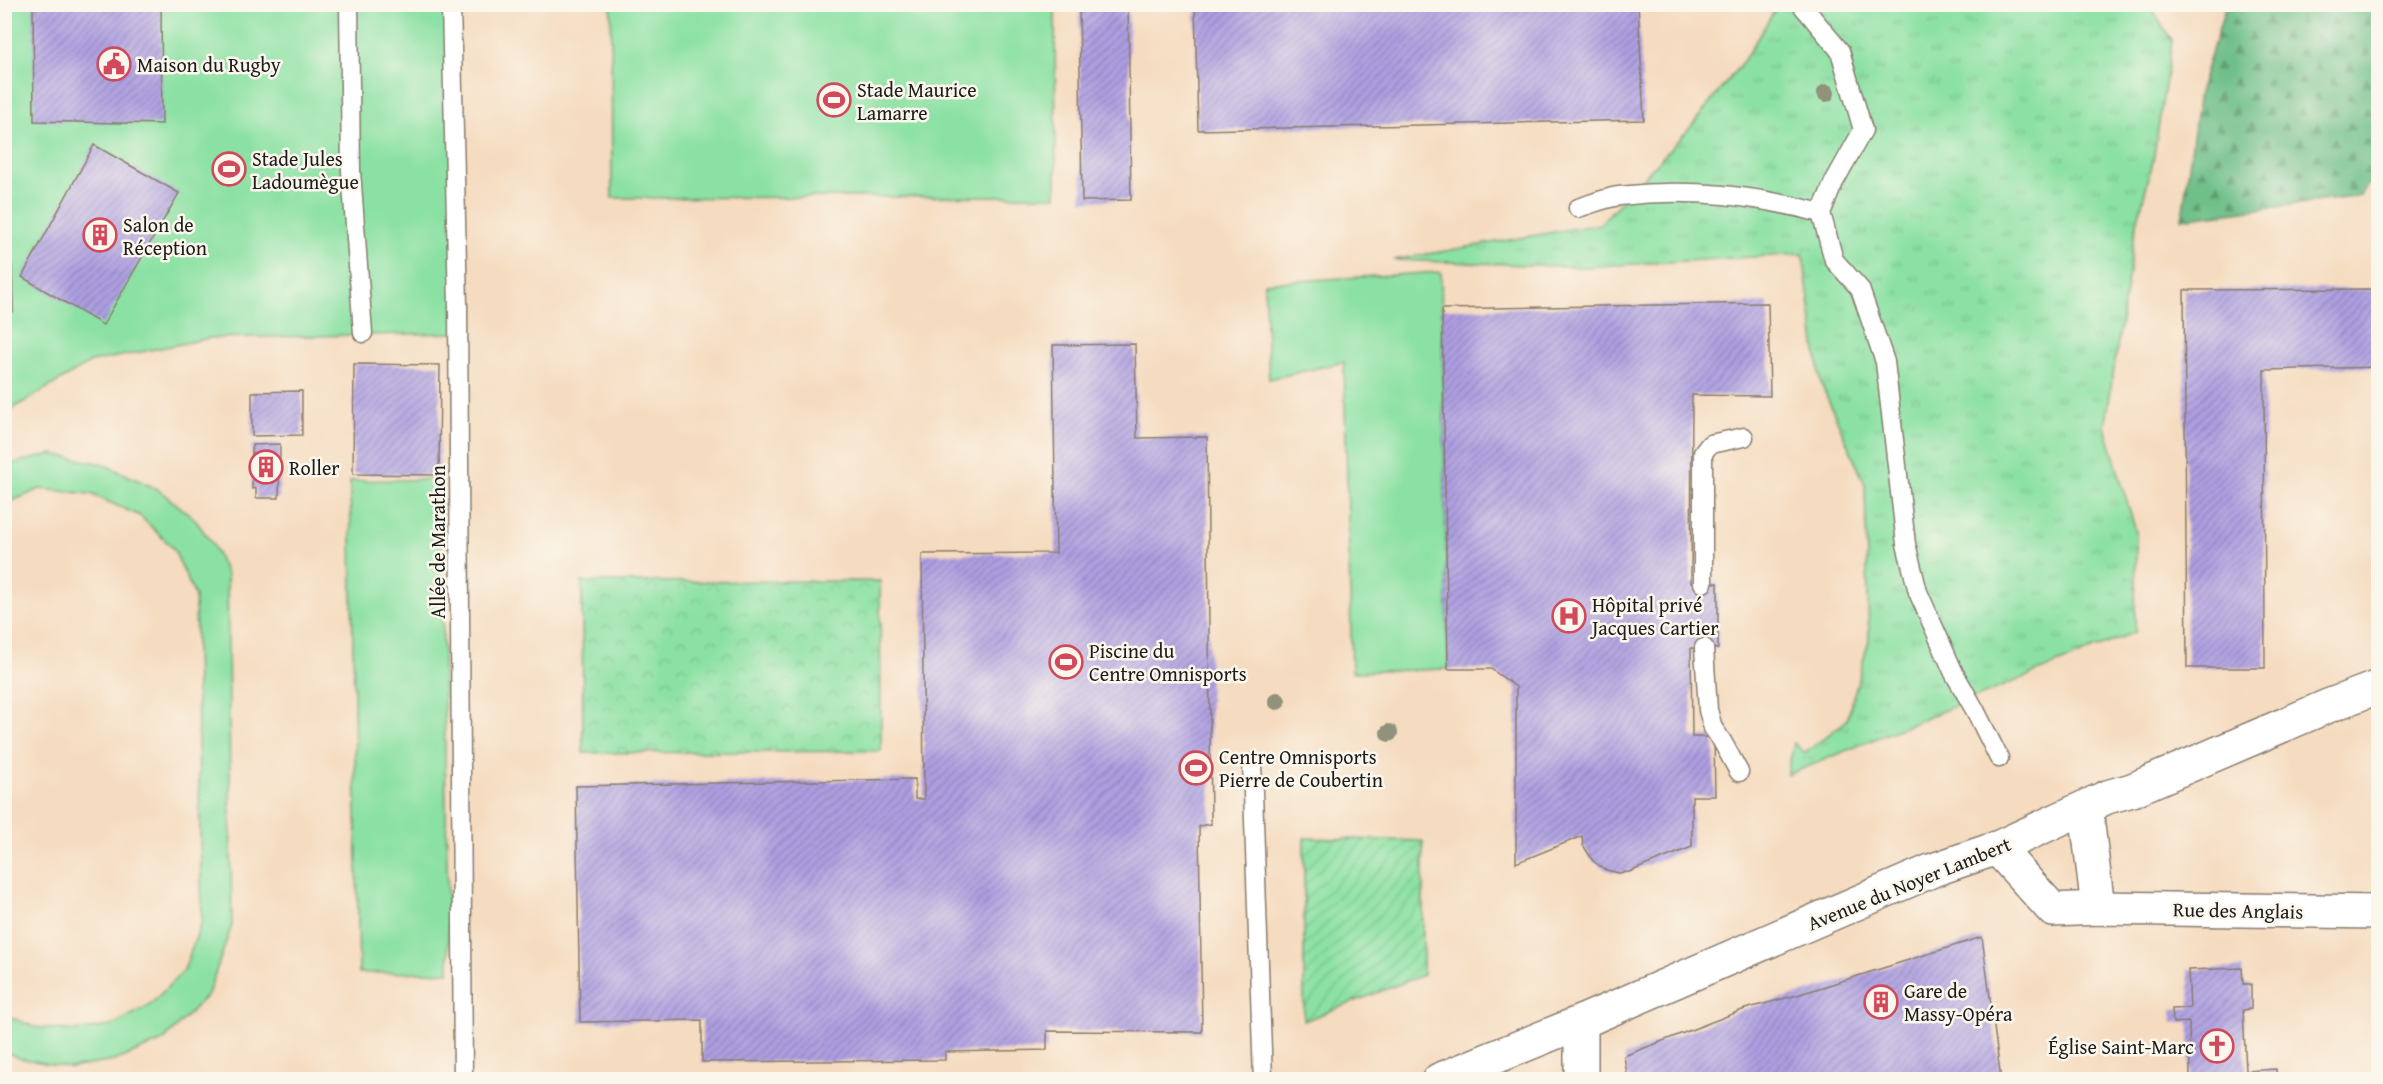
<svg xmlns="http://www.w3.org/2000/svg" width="2383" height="1084" font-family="'Gentium Book Plus',serif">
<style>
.grass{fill:url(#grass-tufts);stroke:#547e60;stroke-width:1.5}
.forest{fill:url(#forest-firs);stroke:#466e52;stroke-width:1.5}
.park{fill:url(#park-crowns);stroke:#547e60;stroke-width:1.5}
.garden{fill:url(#garden-furrows);stroke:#547e60;stroke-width:1.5}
.pitch{fill:#8be1a3;stroke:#547e60;stroke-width:1.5}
.building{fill:url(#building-hatch)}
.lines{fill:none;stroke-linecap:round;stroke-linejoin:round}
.lane-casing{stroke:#887c6e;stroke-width:21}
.street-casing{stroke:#887c6e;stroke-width:36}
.lane{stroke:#fff;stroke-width:18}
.street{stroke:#fff;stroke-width:33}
.tree{fill:#90927b}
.labels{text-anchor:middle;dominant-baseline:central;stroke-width:5;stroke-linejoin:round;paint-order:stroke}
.poi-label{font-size:20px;fill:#1c1c1c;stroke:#fbf7ec;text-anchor:start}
.street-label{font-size:20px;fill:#1c1c1c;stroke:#fbf7ec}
</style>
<defs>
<pattern id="grass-tufts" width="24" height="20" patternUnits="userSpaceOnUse" patternTransform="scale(1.5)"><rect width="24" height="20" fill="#8be1a3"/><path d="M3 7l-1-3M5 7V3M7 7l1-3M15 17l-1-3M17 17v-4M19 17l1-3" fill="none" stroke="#77c08c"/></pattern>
<pattern id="forest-firs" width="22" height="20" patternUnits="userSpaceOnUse" patternTransform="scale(1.5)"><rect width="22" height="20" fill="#70bf89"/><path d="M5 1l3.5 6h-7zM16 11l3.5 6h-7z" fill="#5b9a6f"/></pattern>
<pattern id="park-crowns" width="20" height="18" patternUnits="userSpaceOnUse" patternTransform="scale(1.5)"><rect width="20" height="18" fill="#8be1a3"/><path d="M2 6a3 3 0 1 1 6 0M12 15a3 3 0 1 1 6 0" fill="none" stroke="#77c08c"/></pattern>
<pattern id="garden-furrows" width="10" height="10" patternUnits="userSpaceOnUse" patternTransform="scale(1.5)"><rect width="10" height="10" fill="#8be1a3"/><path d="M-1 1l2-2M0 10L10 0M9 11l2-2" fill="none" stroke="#77c08c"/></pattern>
<pattern id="building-hatch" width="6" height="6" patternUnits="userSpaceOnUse" patternTransform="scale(1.5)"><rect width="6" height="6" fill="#ae9fe2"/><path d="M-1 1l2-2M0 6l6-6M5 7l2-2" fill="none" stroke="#8d81b6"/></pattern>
</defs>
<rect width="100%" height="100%" fill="#fbf7ec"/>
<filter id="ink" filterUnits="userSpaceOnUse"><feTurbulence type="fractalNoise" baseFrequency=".0167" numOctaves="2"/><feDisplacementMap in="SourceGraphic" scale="12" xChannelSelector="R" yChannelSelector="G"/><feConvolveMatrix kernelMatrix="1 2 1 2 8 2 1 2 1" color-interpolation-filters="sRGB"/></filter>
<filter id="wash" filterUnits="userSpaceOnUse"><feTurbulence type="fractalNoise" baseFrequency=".008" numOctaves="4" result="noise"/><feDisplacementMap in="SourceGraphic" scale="24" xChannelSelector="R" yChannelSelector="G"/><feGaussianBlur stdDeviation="1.35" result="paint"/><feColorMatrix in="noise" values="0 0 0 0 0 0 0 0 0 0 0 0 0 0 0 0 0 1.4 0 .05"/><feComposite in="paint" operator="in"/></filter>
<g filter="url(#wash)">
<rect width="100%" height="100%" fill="#f5dbbf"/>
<path class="grass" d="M1778 5H2149L2172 41 2153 161 2135 231 2105 427 2136 532 2135 632 1787 775 1794 743 1805 753 1847 720 1869 640 1865 484 1820 381 1803 254 1584 267 1393 260 1600 224 1690 128 1744 60Z"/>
<path class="forest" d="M2226 5H2378V171L2360 196 2182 219 2199 93Z"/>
<path class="park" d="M880 581 881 751 583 753 582 582Z"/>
<path class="garden" d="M1304 838 1423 841V975L1304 1021Z"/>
<g class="pitch">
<path d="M4 5H451L458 333 210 338 91 362 5 413Z"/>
<path d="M611 5H1055L1056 196 612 198Z"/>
<path d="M1441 272 1448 669 1352 672 1344 362 1269 379 1264 283Z"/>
<path d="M52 454 103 464 157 489 194 518 212 543 227 575 232 925 208 994 163 1041 114 1061 70 1068 19 1058 5 1052V1015L35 1027 75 1031 111 1026 150 1005 184 970 202 921 195 596 173 548 140 516 91 494 40 489 5 504V465Z"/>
<path d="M440 479 449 972 359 973 350 481Z"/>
</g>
<g id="blocks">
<g class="building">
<path d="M33 4H161L162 124 34 121Z"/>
<path d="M1079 4H1128L1131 200 1082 201Z"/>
<path d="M1195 4H1638L1644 120 1198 130Z"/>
<path d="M94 145 179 193 103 325 22 277Z"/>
<path d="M4 263 12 264 13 312H4Z"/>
<path d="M2377 289 2378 367 2264 370 2265 668H2187L2184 290Z"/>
<path d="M1768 303 1770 396 1692 395 1691 583H1718V649L1691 648 1692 737H1714L1715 796H1692V847L1629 872 1619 873 1606 870 1593 861 1583 845 1582 836 1516 863V687L1491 669H1448L1442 309Z"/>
<path d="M1135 344 1137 438 1207 437 1211 824 1199 826 1202 1032 1047 1031V1050L945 1052V1060L702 1062V1020L580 1022 576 786 915 779V799H924L922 554 1056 553 1053 345Z"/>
<path d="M354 364 440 365 439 475 353 474Z"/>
<path d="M302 391V435L252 436V392Z"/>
<path d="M280 444 279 498H256V488L252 489V445Z"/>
<rect x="2376" y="781" width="2" height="49"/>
<path d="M1982 937 2001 1080H1628L1624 1056 1745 1009 1797 995Z"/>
<path d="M2242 968 2243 984H2251V1009L2243 1010 2246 1071 2276 1069 2277 1080H2190L2189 1022 2173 1023 2172 1009 2190 1008 2188 970Z"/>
</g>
</g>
</g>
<g filter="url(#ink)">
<use href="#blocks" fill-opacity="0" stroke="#887c6e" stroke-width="1.5"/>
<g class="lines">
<defs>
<g id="lane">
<path d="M349 4 351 171 363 333"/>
<path d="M451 4 458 306 463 1080"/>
<path d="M1801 4 1840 51 1863 130 1834 182 1821 213 1834 260 1860 289 1885 362 1906 544 1918 592 1954 673 1975 710 1999 758"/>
<path d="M1578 208C1591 204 1605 198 1619 196 1689 188 1753 195 1821 213"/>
<path d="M1703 583V453L1710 444 1744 437"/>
<path d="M1704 648 1708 710 1713 728 1722 741 1739 772"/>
<path d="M1252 763 1263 1080"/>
</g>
<g id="street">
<path d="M2086 809 2098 908"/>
<path d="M1997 848 2053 910 2098 908 2378 912"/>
<path d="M1439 1080 1581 1022 1933 870 1997 848 2107 797 2132 790 2328 706 2378 687"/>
<path d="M1581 1080V1022"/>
</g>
</defs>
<use href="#lane" class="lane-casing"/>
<use href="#street" class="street-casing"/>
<use href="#lane" class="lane"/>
<use href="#street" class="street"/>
</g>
<g class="tree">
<circle cx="1826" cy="93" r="9"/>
<circle cx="1277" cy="701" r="9"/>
<circle cx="1389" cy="733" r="9"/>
</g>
</g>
<defs>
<symbol id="civic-ring" viewBox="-11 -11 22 22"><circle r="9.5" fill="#fbf7ec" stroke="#d1495b" stroke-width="1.5"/><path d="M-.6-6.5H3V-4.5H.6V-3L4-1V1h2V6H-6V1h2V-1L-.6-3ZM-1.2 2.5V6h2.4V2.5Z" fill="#d1495b"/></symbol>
<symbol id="stadium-ring" viewBox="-11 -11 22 22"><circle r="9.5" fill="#fbf7ec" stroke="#d1495b" stroke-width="1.5"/><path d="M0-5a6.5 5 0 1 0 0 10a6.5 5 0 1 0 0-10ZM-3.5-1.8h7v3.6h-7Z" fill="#d1495b"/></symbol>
<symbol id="building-ring" viewBox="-11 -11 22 22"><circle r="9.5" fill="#fbf7ec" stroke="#d1495b" stroke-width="1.5"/><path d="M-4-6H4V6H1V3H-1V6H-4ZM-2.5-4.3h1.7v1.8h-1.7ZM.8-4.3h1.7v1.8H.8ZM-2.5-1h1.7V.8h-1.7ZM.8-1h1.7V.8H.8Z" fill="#d1495b"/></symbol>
<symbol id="hospital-ring" viewBox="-11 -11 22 22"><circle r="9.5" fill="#fbf7ec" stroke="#d1495b" stroke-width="1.5"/><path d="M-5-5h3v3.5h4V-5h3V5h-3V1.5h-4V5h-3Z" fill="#d1495b"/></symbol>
<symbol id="church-ring" viewBox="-11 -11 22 22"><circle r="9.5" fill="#fbf7ec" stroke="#d1495b" stroke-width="1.5"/><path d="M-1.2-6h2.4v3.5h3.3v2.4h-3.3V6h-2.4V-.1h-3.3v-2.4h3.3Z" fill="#d1495b"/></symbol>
</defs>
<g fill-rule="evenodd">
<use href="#civic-ring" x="95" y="45" width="38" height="38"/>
<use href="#stadium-ring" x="815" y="81" width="38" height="38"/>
<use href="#stadium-ring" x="210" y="150" width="38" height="38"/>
<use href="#building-ring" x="81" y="216" width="38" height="38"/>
<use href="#building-ring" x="247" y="448" width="38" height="38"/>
<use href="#hospital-ring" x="1550" y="597" width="38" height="38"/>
<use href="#stadium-ring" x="1047" y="643" width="38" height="38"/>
<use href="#stadium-ring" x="1177" y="749" width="38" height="38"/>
<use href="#building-ring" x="1862" y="983" width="38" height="38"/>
<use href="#church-ring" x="2198" y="1027" width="38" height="38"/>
</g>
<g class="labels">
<g class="poi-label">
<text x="137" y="64">Maison du Rugby</text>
<text x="857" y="89">Stade Maurice<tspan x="857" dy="23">Lamarre</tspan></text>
<text x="252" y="158">Stade Jules<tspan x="252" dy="23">Ladoumègue</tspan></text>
<text x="123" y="224">Salon de<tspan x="123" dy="23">Réception</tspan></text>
<text x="289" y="467">Roller</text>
<text x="1592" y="604">Hôpital privé<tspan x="1592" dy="23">Jacques Cartier</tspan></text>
<text x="1089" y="650">Piscine du<tspan x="1089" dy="23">Centre Omnisports</tspan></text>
<text x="1219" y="756">Centre Omnisports<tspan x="1219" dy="23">Pierre de Coubertin</tspan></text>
<text x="1904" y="990">Gare de<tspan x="1904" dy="23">Massy-Opéra</tspan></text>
<text x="2194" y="1046" text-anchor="end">Église Saint-Marc</text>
</g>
<g class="street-label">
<text transform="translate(437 542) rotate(-90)">Allée de Marathon</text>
<text transform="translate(1909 883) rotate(-22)">Avenue du Noyer Lambert</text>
<text transform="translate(2238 910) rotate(1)">Rue des Anglais</text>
</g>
</g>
<rect width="2383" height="1084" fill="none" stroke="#fbf7ec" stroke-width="24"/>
</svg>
